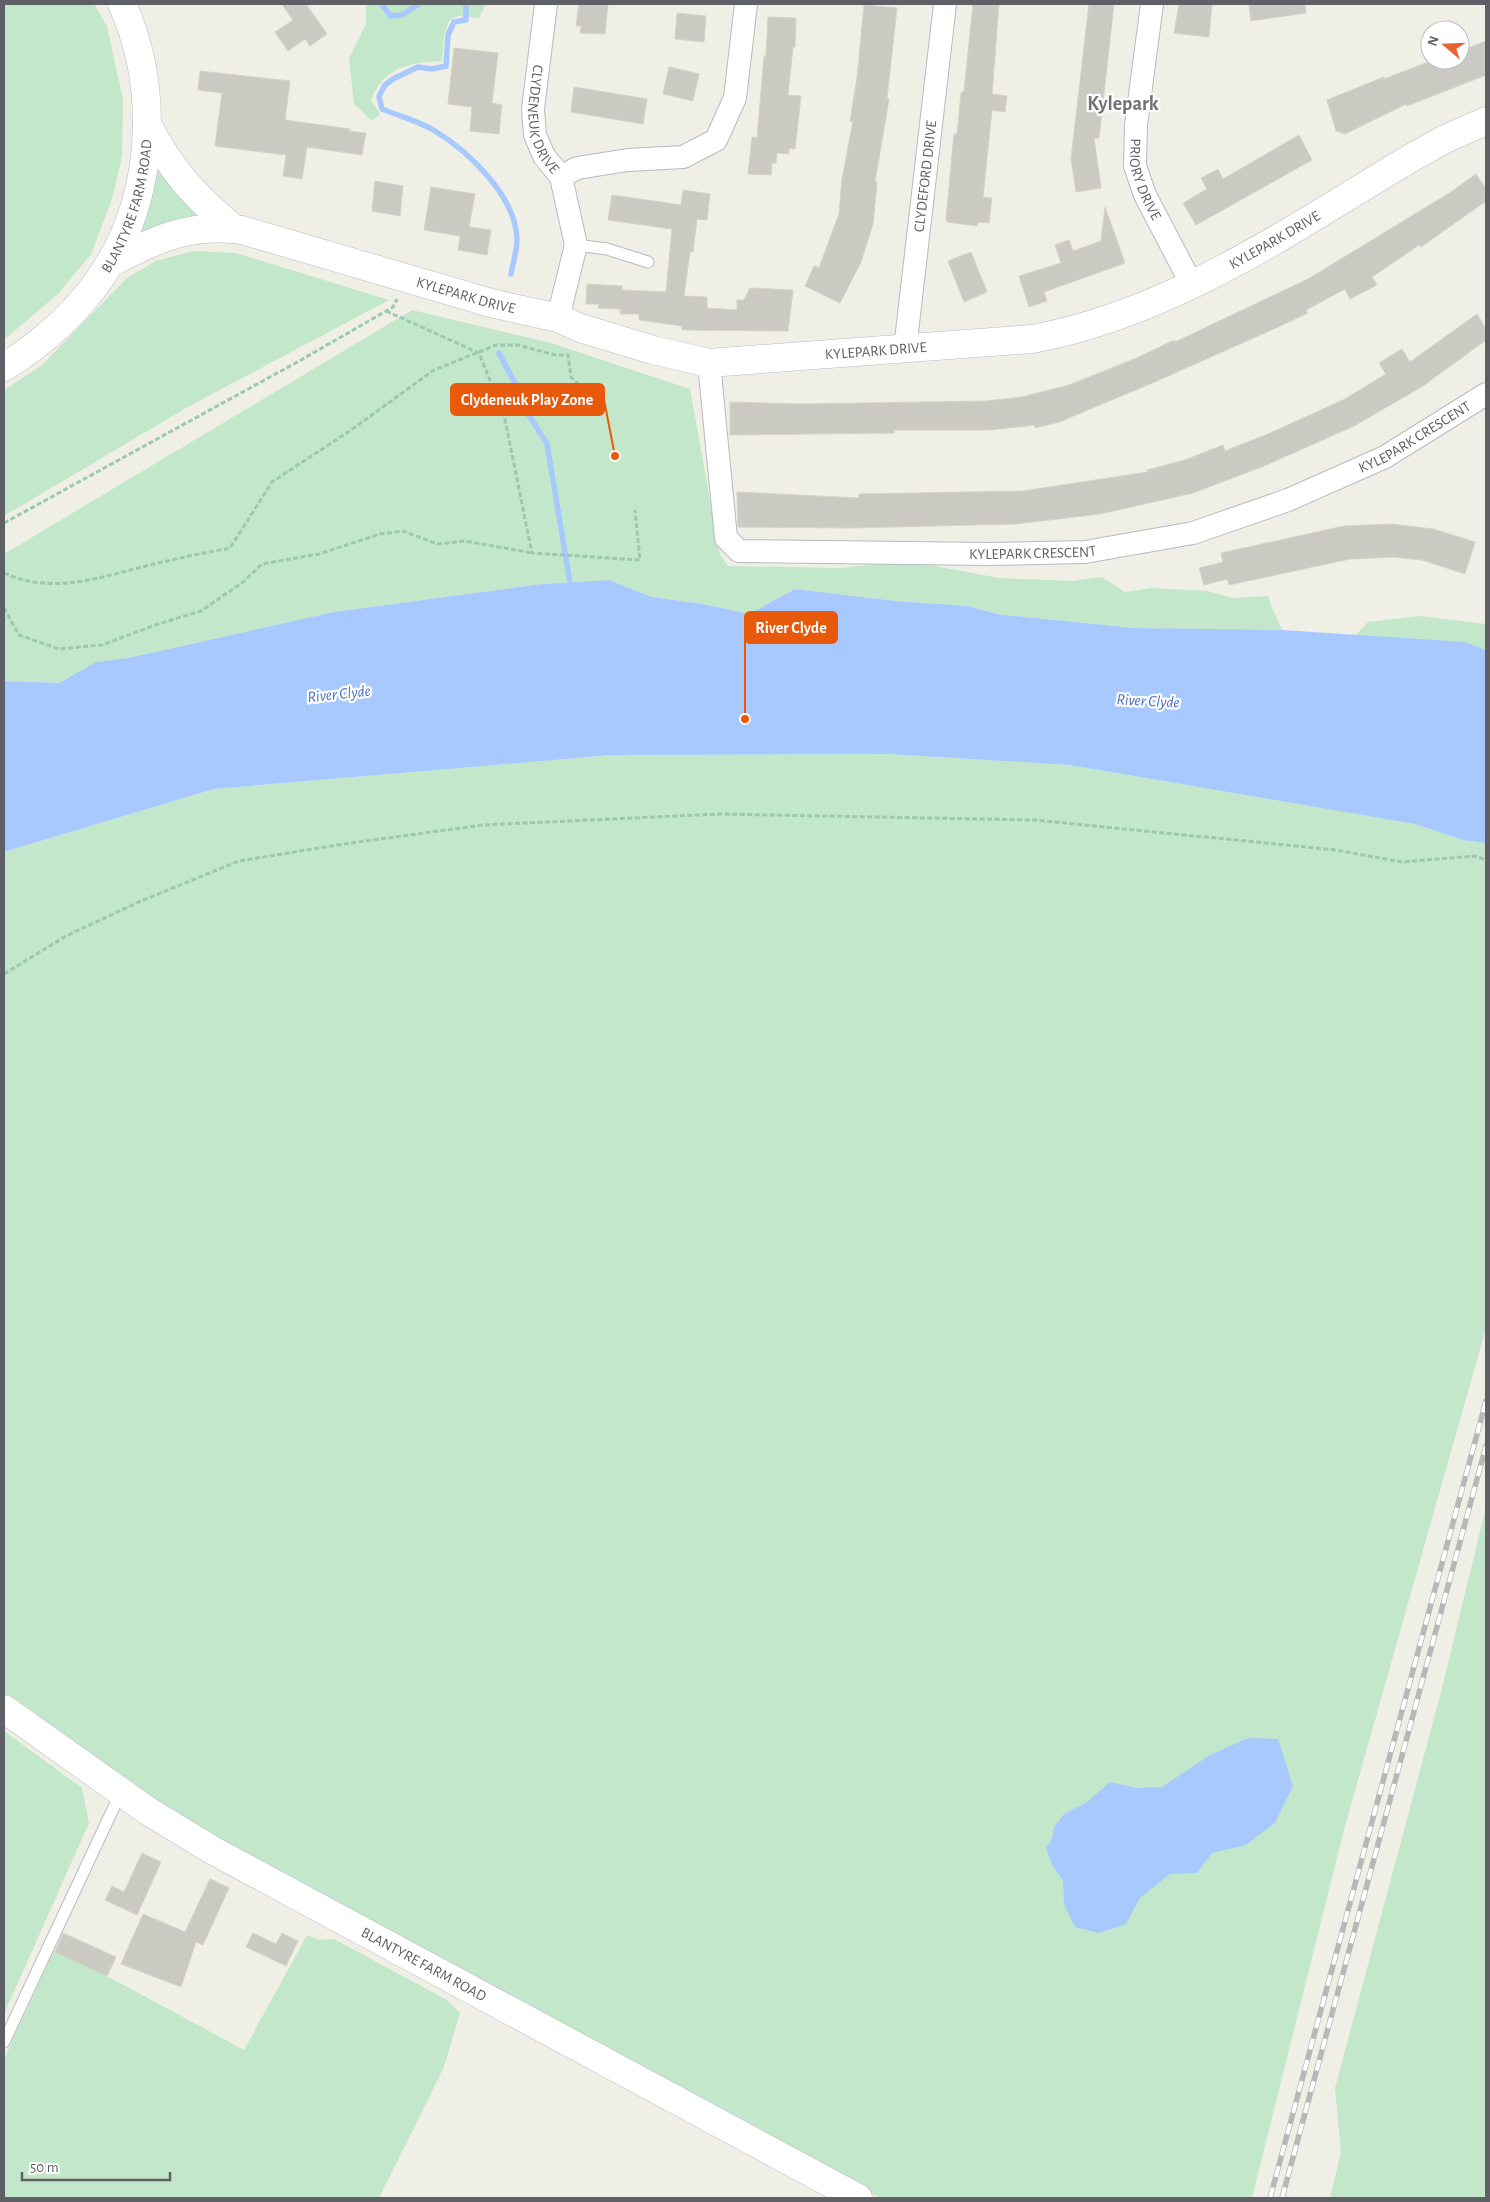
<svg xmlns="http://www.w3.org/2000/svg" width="1490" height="2202" font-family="'Alegreya Sans',sans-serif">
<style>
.green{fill:#c3e7ca}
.water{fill:#a8c9fe}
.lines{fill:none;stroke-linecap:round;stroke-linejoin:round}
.stream{stroke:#a8c9fe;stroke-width:5.5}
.building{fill:#cbcac2;stroke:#d5d3c4}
.service-casing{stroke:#b8bac0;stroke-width:13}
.minor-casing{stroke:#b8bac0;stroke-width:24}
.tertiary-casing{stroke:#b8bac0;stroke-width:29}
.secondary-casing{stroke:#b9bbc2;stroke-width:29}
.path{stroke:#9cc8b1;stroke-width:3;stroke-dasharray:5 2.5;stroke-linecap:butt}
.service{stroke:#fff;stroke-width:11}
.minor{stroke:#fff;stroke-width:22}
.tertiary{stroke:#fff;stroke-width:28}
.secondary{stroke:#fff;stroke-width:28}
.rail-casing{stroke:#b7b7b8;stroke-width:5.5}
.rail{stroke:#fff;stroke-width:4;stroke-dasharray:11;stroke-linecap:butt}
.labels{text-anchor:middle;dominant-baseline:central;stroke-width:4.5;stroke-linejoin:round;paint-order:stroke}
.street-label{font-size:15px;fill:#5e6066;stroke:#fff}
.water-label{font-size:16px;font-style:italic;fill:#496ec3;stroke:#fff}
.district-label{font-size:20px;font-weight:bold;fill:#6f7278;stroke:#fff}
.leader{fill:none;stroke:#e8590c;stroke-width:2}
.callout-dot{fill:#e8590c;stroke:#fff;stroke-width:2}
.callout{fill:#e8590c;stroke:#e8590c;stroke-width:2}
.callout-label{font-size:16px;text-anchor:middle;font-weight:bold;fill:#fff}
</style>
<rect width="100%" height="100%" fill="#f0efe6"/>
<g class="green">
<path d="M4 4H94L107 26 123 100 122 156 112 199 91 254 59 293 4 340Z"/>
<path d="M366 4H486L479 18 458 16 449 21 444 37 442 61C409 63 383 67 371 100L380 114 372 121 354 104 349 59 366 24Z"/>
<path d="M158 166 200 217 139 235 138 226 154 167Z"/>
<path d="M193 251 236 253 389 300 186 408 4 516V390L42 365 127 278 156 261Z"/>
<path d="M412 310 551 343 690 389 720 555 728 566 840 568 908 561 999 578 1072 581 1102 577 1125 592 1151 588 1207 591 1233 598 1268 596C1271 609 1278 617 1282 630L1135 628 997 614 968 606 896 601 795 589 749 614 703 604 652 597 609 580 541 584 334 612 128 658 96 662 59 683 4 681V554Z"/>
<path d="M1420 616 1486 624V650L1465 642 1355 636 1368 622Z"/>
<path d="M889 754 1069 765 1416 824 1463 840 1486 843V1328L1345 1826 1252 2198H880L293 1884 154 1800 4 1695V852L214 789 612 755Z"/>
<path d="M1486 1507V2198H1330L1341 2153 1335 2088 1441 1692Z"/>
<path d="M4 1731 82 1788 89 1823 4 2014Z"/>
<path d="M307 1935 320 1940 334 1939 447 2000 460 2013 444 2067 379 2198H4V2059L54 1951 107 1976 244 2050Z"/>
</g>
<g class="water">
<path d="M609 580 652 597 703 604 749 614 795 589 896 601 968 606 997 614 1135 628 1282 630 1465 642 1486 650V843L1463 840 1415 824 1069 765 889 754 612 755 214 789 4 852V681L59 683 96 662 128 658 334 612 541 584Z"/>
<path d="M1248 1738 1278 1739 1293 1786 1275 1823 1246 1845 1212 1853 1197 1873 1170 1874 1140 1898 1126 1924 1099 1933 1075 1927 1064 1904 1063 1881 1052 1865 1046 1848 1052 1839 1054 1827 1064 1814 1087 1802 1110 1782 1137 1788 1162 1787 1210 1755Z"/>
</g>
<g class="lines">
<g class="stream">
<path d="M381 4 391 16 402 15 419 4"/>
<path d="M466 4V20L454 22 448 35 446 66 432 69 418 67 393 79 385 85 379 96 382 109C399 116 419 121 435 131 468 151 517 197 517 240 517 251 513 263 511 274"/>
<path d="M499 353 518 389 524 407 547 444 571 588"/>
</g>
</g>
<g class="building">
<path d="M282 4H306L327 34 310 46 305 39 288 51 275 32 293 20Z"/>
<path d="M579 4H608L605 34 580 33 581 26H576Z"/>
<path d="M973 4H999L992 94 1007 96 1005 112 992 110 983 197 992 198 989 223 978 222 977 226 947 222 946 219 954 134H957L961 93 964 91Z"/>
<path d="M1089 4H1114L1099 138H1094L1101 188 1076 192 1071 159Z"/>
<path d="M1179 4H1212L1209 37 1174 33Z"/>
<path d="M1249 4H1305L1306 13 1251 21Z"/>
<path d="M864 5 897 8 887 98 889 99 875 182H877L873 224 861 262 840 303 805 286 814 266 819 268 839 214 842 179 853 121H850L857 78Z"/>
<path d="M677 13 706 16 704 42 675 39Z"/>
<path d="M768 17 796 18 795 47H793L788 95 801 96 795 149 789 148V154L777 153 776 163H772L771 175 748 174 752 137 757 138 764 56H766Z"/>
<path d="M1486 41V75L1407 106 1406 104 1345 134 1336 131 1327 100 1384 77V79L1434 60H1460V51Z"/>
<path d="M454 48 498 53 492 103 502 105 499 134 470 131 472 107 448 104Z"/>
<path d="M669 67 699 74 693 101 663 94Z"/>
<path d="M200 71 290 81 285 120 350 129 349 131 366 133 362 155 307 147 302 179 283 176 286 155 215 146 222 93 198 90Z"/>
<path d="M574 87 647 99 643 124 571 112Z"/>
<path d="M1299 135 1312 160 1196 225 1183 203 1207 189 1201 178 1218 169 1223 179Z"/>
<path d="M1476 174 1486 189V201L1421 247 1419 245 1372 277 1377 285 1350 299 1345 289 1306 310 1308 313 1278 327 1157 381 1059 422 1035 428V425L990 430H894V433L730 435V402L800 404 986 401 1022 397 1069 385 1139 357 1174 340 1175 342 1308 279 1451 192Z"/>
<path d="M375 181 403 186 400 216 372 211Z"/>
<path d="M431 187 475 194 469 227 491 230 487 255 458 250 460 236 424 230Z"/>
<path d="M683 190 710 194 707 220 697 219 693 252H690L684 296 707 297V308L737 310V300H744L750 288 793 290 788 331 682 330V326L639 320V314H620L621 309 598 308 599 304H586L587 284 622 286V290L666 292 672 229 608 220 612 195 681 205Z"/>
<path d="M1105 207 1125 263 1044 292 1047 301 1029 307 1019 276 1061 263 1055 245 1069 240 1073 251 1101 241Z"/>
<path d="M971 252 987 292 964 302 948 261Z"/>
<path d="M1477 314 1486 329V340L1423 386 1354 426 1264 466 1193 493 1100 514 1016 524 849 528 738 527 737 492 859 498V494L1023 491 1148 472 1147 470 1185 460 1223 445 1225 451 1268 434 1345 399 1386 374 1379 363 1402 349 1410 362Z"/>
<path d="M1392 524 1433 529 1475 542 1465 574 1422 560 1393 557 1350 559 1229 585 1227 579 1204 585 1199 568 1223 562 1221 553 1344 526Z"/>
<path d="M142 1853 161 1862 137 1915 105 1900 112 1886 124 1892Z"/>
<path d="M210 1879 229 1888 203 1945 196 1942 181 1987 121 1964 143 1914 185 1932Z"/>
<path d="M63 1933 116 1957 107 1976 55 1952Z"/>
<path d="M253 1933 276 1944 282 1933 298 1941 286 1966 246 1947Z"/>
</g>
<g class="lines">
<defs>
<g id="service">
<path d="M576 245 607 249 648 262"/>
<path d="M4 2042 121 1792"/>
</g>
<g id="minor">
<path id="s1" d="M546 4 533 109 535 135 544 156 561 177 576 245 558 318"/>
<path id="s2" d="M1152 4 1136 125 1135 166 1145 195 1192 285"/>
<path d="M561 177 577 168 628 160 683 157 716 140 735 98 746 4"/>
<path id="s3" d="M905 349 945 4"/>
<path id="s4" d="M709 363 726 538 739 551 989 554 1085 552 1193 533 1288 500 1385 457 1486 394"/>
</g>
<g id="tertiary">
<path d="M147 124C171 170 194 196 234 229"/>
<path id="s5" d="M110 263C158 239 187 223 242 230L491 303 558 318 580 328 653 350 709 363 1032 339C1171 314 1292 229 1411 158L1447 138 1486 121"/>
</g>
<g id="secondary">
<path id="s6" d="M4 367C43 343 77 313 103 274 155 196 160 88 122 4"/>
<path id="s7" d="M4 1709 148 1811 212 1850 858 2198"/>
</g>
</defs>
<use href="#service" class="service-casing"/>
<use href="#minor" class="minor-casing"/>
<use href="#tertiary" class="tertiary-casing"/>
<use href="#secondary" class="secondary-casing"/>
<g class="path">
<path d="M386 311 479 353 504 415 532 553 640 560 635 510"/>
<path d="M4 523 301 360 393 307 397 299"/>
<path d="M4 573C55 596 103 576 154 564 179 558 204 553 230 548L272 482 351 430 434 370 496 345H518L555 355H568L571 377 596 402"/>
<path d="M4 608 19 635 59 649 102 645 158 624 201 611 243 582 262 564 319 554 380 534 403 531 437 544 465 541 532 553"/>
<path d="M4 974 66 936 141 901 239 861 337 845 482 825 719 814 1034 820 1336 850 1402 862 1475 856 1486 860"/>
</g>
<use href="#service" class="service"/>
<use href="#minor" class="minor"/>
<use href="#tertiary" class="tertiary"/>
<use href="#secondary" class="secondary"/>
<defs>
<g id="rail">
<path d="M1270 2198 1486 1401"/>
<path d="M1282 2198 1486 1446"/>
</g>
</defs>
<use href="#rail" class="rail-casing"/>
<use href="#rail" class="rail"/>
</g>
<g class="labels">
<g class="street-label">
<text stroke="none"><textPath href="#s1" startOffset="118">CLYDENEUK DRIVE</textPath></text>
<text stroke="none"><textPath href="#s3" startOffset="174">CLYDEFORD DRIVE</textPath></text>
<text stroke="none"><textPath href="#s2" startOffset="178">PRIORY DRIVE</textPath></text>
<text stroke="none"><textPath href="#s6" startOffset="210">BLANTYRE FARM ROAD</textPath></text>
<text stroke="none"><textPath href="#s5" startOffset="1212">KYLEPARK DRIVE</textPath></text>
<text stroke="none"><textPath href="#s5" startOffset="372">KYLEPARK DRIVE</textPath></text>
<text stroke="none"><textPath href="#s5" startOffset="792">KYLEPARK DRIVE</textPath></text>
<text stroke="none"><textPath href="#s4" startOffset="892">KYLEPARK CRESCENT</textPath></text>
<text stroke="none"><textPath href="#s4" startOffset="488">KYLEPARK CRESCENT</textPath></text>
<text stroke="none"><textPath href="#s7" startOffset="492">BLANTYRE FARM ROAD</textPath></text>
</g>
<g class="water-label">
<text transform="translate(339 694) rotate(-6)">River Clyde</text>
<text transform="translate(1148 701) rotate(3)">River Clyde</text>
</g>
<g class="district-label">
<text x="1123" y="104">Kylepark</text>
</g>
</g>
<path class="leader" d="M615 456L604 400M745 719L745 628"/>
<g class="callout-dot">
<circle cx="615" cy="456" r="5"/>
<circle cx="745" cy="719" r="5"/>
</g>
<g class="callout">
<rect x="451" y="384" width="153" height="31" rx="5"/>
<rect x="745" y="612" width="92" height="31" rx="5"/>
</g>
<g class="callout-label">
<text x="527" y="405">Clydeneuk Play Zone</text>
<text x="791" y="633">River Clyde</text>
</g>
<rect width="1490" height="2202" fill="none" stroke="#5e6066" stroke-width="10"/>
<g transform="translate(1445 45) rotate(289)"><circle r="24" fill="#ffffff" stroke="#bfbfc2"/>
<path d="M0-4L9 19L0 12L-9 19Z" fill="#e86234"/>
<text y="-8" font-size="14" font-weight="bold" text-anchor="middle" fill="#5e6066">N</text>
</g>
<path d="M22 2172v8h148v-8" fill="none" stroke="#5e6066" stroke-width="2.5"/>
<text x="30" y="2172" font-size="15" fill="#5e6066" stroke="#ffffff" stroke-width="4" paint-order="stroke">50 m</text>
</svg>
